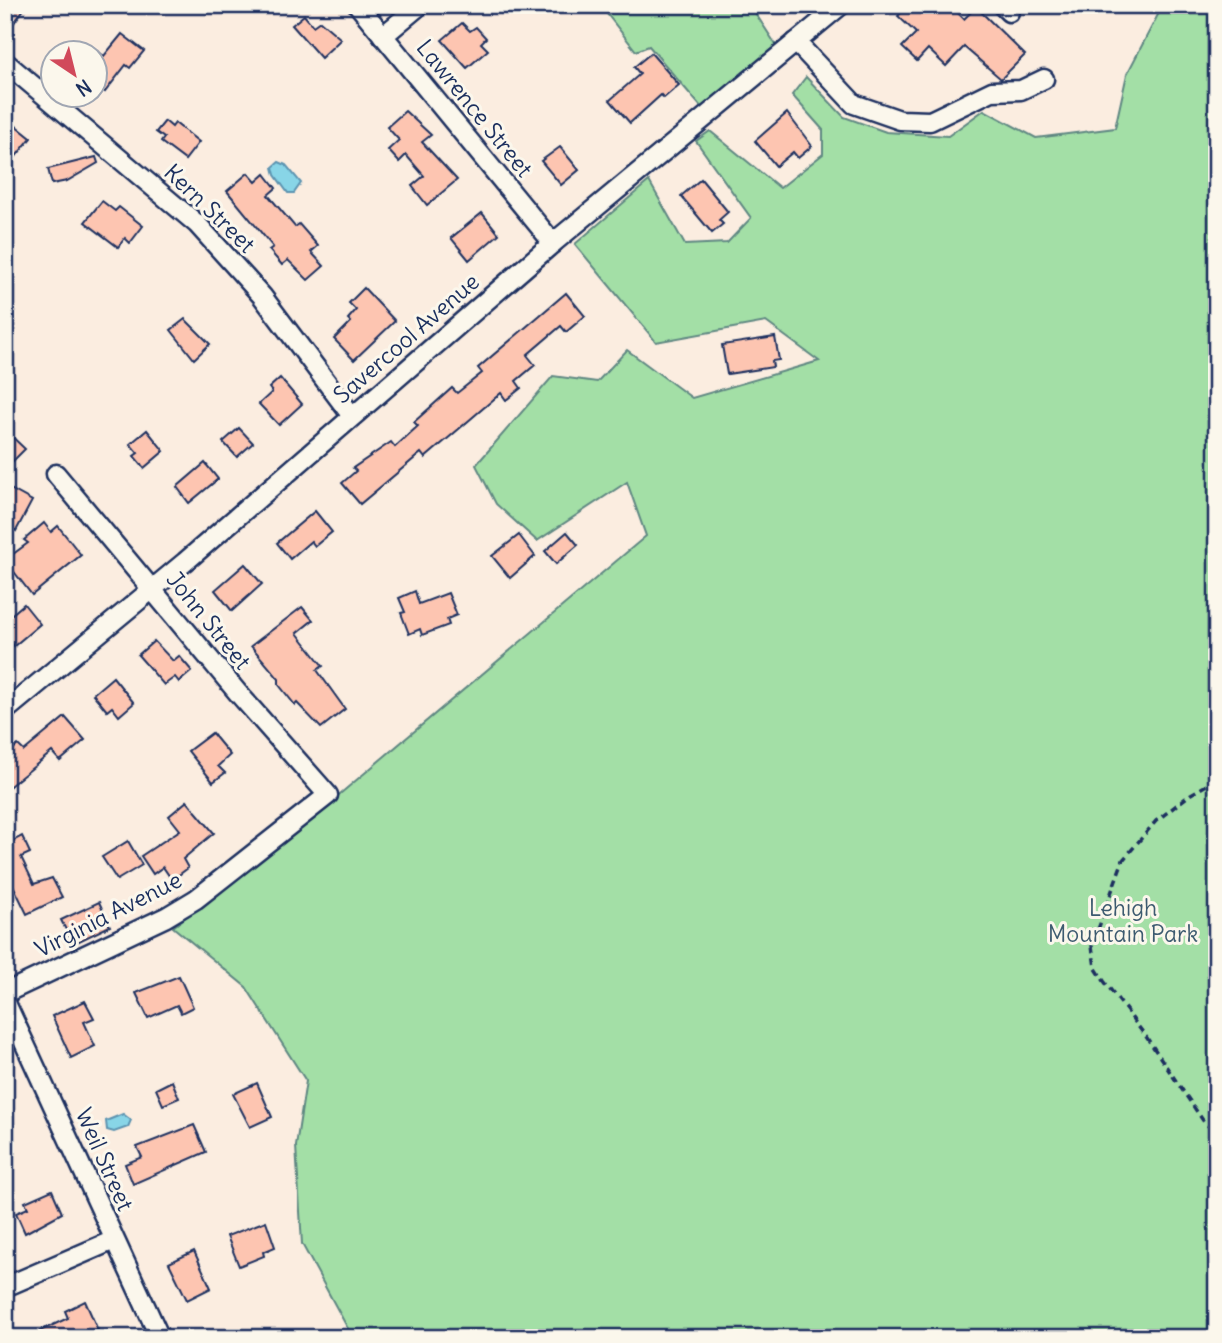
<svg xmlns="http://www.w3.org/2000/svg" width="1222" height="1343" font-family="Delius,sans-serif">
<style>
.green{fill:#a3dfa6;stroke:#5f8782;stroke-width:2}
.water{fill:#88d5e7;stroke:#5c93b0;stroke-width:2}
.building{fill:#fdc5b1;stroke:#1b2f5e;stroke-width:2}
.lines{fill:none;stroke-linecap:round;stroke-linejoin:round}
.minor-casing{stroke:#1b2f5e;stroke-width:23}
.path{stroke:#1b2f5e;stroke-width:3.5;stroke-dasharray:7 5;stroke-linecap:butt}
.minor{stroke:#fbf7ec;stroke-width:18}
.labels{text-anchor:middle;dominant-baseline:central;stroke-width:6;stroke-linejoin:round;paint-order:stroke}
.street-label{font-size:23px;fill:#1b2f5e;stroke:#fbf7ec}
.park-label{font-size:23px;fill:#3d5b70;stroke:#fbf7ec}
</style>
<rect width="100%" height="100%" fill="#fbede0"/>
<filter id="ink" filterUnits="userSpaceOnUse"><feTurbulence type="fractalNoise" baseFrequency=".0143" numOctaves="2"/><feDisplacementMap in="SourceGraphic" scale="14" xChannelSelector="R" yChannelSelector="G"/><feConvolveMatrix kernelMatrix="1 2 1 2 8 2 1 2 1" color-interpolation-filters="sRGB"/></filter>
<g filter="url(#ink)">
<g class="green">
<path d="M600 5H750L778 48 702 108 649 46 636 51Z"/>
<path d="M1163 5H1217V1338H353L302 1244 296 1146 306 1081 246 987 173 927 296 831 646 536 627 482 537 541 496 504 476 465 553 376 597 382 627 350 692 398 819 361 766 322 656 342 575 244 649 181 685 245 727 243 751 218 696 141 710 131 780 188 823 154V130L792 95 806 77 844 117 886 132 948 136 984 110 1036 138 1115 128 1127 74Z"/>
</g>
<g class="water">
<path d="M279 162 286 165 301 183 294 193H288L275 175 273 167Z"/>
<path d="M123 1114 131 1120 128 1127 114 1132 107 1130 106 1121Z"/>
</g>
<g class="building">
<path d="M5 5H27L5 35Z"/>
<path d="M908 5H950L964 19 976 7 1025 55 1001 79 964 47 946 66 928 49 917 61 902 47 916 33 898 16Z"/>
<path d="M304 15 313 26 320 21 341 39 321 58 292 25Z"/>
<path d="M462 23 470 31 476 27 486 38 481 43 488 50 467 68 442 40Z"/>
<path d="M122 34 144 51 130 68 126 65 105 92 94 83V49L104 56Z"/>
<path d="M651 53 679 85 664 98 661 95 630 123 610 100 640 74 634 67Z"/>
<path d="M405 111 431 135 422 142 457 180 427 205 412 186 424 176 406 155 399 162 388 150 399 140 387 127Z"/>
<path d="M787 113 812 146 798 158 793 152 776 166 755 141Z"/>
<path d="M5 117 31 138 5 170Z"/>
<path d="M165 121 172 127 175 123 199 142 185 160 161 142 164 138 156 132Z"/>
<path d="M560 147 579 170 561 185 541 161Z"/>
<path d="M96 157 98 163 67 181 52 184 48 169Z"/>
<path d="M248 173 256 182 265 174 276 188 268 195 295 227 299 224 318 246 311 252 324 266 308 280 288 260 282 265 269 250 273 247 227 191Z"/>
<path d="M701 179 728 212 719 220 723 224 712 233 681 196Z"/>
<path d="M102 201 115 211 119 207 143 226 130 243 125 238 118 247 85 222Z"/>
<path d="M482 213 499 234 469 260 451 238Z"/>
<path d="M364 288 395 321 354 360 334 339 351 322 348 319 356 310 349 303Z"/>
<path d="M566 293 585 316 566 332 561 326 527 355 535 365 516 381 521 388 506 400 501 393 425 458 421 453 360 504 342 483 356 471 353 468 391 442 395 447 418 426 414 422 452 388 457 393 482 373 478 368Z"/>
<path d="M185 319 210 344 194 359 171 330Z"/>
<path d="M775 337 779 360 772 361 773 367 727 374 722 345Z"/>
<path d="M280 378 302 404 279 425 259 404 272 392 269 388Z"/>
<path d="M239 428 253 443 237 457 223 442Z"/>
<path d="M5 430 25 449 5 469Z"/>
<path d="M147 430 164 451 144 468 134 456 138 453 130 444Z"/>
<path d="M205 463 218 479 189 503 177 487Z"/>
<path d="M5 486 32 501 16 531 5 520Z"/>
<path d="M315 511 332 532 315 546 311 541 290 559 277 543Z"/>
<path d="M44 523 51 532 58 526 81 555 32 595 5 560 28 543 24 540Z"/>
<path d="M567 532 578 545 556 564 545 551Z"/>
<path d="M519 535 535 556 510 578 492 556Z"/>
<path d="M245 564 262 584 232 611 215 590Z"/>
<path d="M415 591 419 604 448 593 457 615 447 619 449 625 422 635 420 629 409 634 401 613 405 612 399 598Z"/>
<path d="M24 604 40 624 14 646 5 635V620Z"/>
<path d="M302 607 313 620 297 633 323 666 317 670 345 709 321 728 297 703 295 705 279 685V679L251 646Z"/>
<path d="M154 641 173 661 179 656 192 671 179 682 175 677 164 685 138 655Z"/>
<path d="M113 677 134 703 119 716 112 707 107 711 93 694Z"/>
<path d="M65 717 85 740 60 761 52 752 5 790V756L18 745 24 751Z"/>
<path d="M212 733 230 755 218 766 225 773 213 782 188 751Z"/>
<path d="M187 801 214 833 183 859 188 868 172 880 163 867 153 874 141 856 180 830 169 816Z"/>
<path d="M22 836 30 853 21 857 34 884 52 878 62 897 27 914 10 879 5 882V845Z"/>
<path d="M128 841 142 865 117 880 102 857Z"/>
<path d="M99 902 110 926 73 944 61 920Z"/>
<path d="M179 976 193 1007 181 1013 177 1005 148 1018 136 993Z"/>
<path d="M85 1001 94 1018 84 1022 95 1046 71 1058 52 1016Z"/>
<path d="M172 1081 179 1098 163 1105 156 1089Z"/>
<path d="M257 1083 272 1117 250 1127 233 1094Z"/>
<path d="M194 1125 206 1152 133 1184 125 1164 142 1157 137 1147Z"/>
<path d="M52 1190 62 1213 25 1233 16 1213 28 1208 25 1202Z"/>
<path d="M266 1221 275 1247 263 1252 264 1256 239 1266 227 1236Z"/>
<path d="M194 1251 211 1288 187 1300 169 1263Z"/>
<path d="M85 1301 98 1330 80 1338H25L68 1318 65 1311Z"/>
</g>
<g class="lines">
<defs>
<g id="minor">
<path d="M358 5 553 243"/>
<path d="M1002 5 1009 12"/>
<path d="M383 36 420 5"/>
<path d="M796 42 854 104 900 120 930 121 992 91 1021 90 1044 79"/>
<path d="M5 62 197 224 262 296 352 416"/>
<path d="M5 711 185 562 553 243 841 5"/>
<path d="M5 993 166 917 196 899 328 795 238 693 56 474"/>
<path d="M5 1001 160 1338"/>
<path d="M5 1287 114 1240"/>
</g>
</defs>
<use href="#minor" class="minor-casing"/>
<path class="path" d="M1217 779 1191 794 1156 821 1123 860 1092 946 1095 967 1104 981 1147 1038 1204 1122 1217 1134"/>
<use href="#minor" class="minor"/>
</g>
</g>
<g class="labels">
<g class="street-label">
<text transform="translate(475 108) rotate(51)">Lawrence Street</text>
<text transform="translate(210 208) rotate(44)">Kern Street</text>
<text transform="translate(406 338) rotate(-41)">Savercool Avenue</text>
<text transform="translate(209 620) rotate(51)">John Street</text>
<text transform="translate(108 914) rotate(-27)">Virginia Avenue</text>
<text transform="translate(105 1159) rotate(66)">Weil Street</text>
</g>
<g class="park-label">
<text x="1123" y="907">Lehigh<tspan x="1123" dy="26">Mountain Park</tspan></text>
</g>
</g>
<rect width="1222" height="1343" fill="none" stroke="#fbf7ec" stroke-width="28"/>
<rect x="14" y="14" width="1194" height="1315" fill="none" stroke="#1b2f5e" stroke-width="2.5" filter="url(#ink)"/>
<g transform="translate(74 74) rotate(145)"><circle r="33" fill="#fbf7ec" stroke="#a1a7b3" stroke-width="2"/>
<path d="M0-5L12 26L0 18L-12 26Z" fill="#d1495b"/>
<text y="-10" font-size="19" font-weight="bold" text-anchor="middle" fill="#1b2f5e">N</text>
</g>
</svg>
